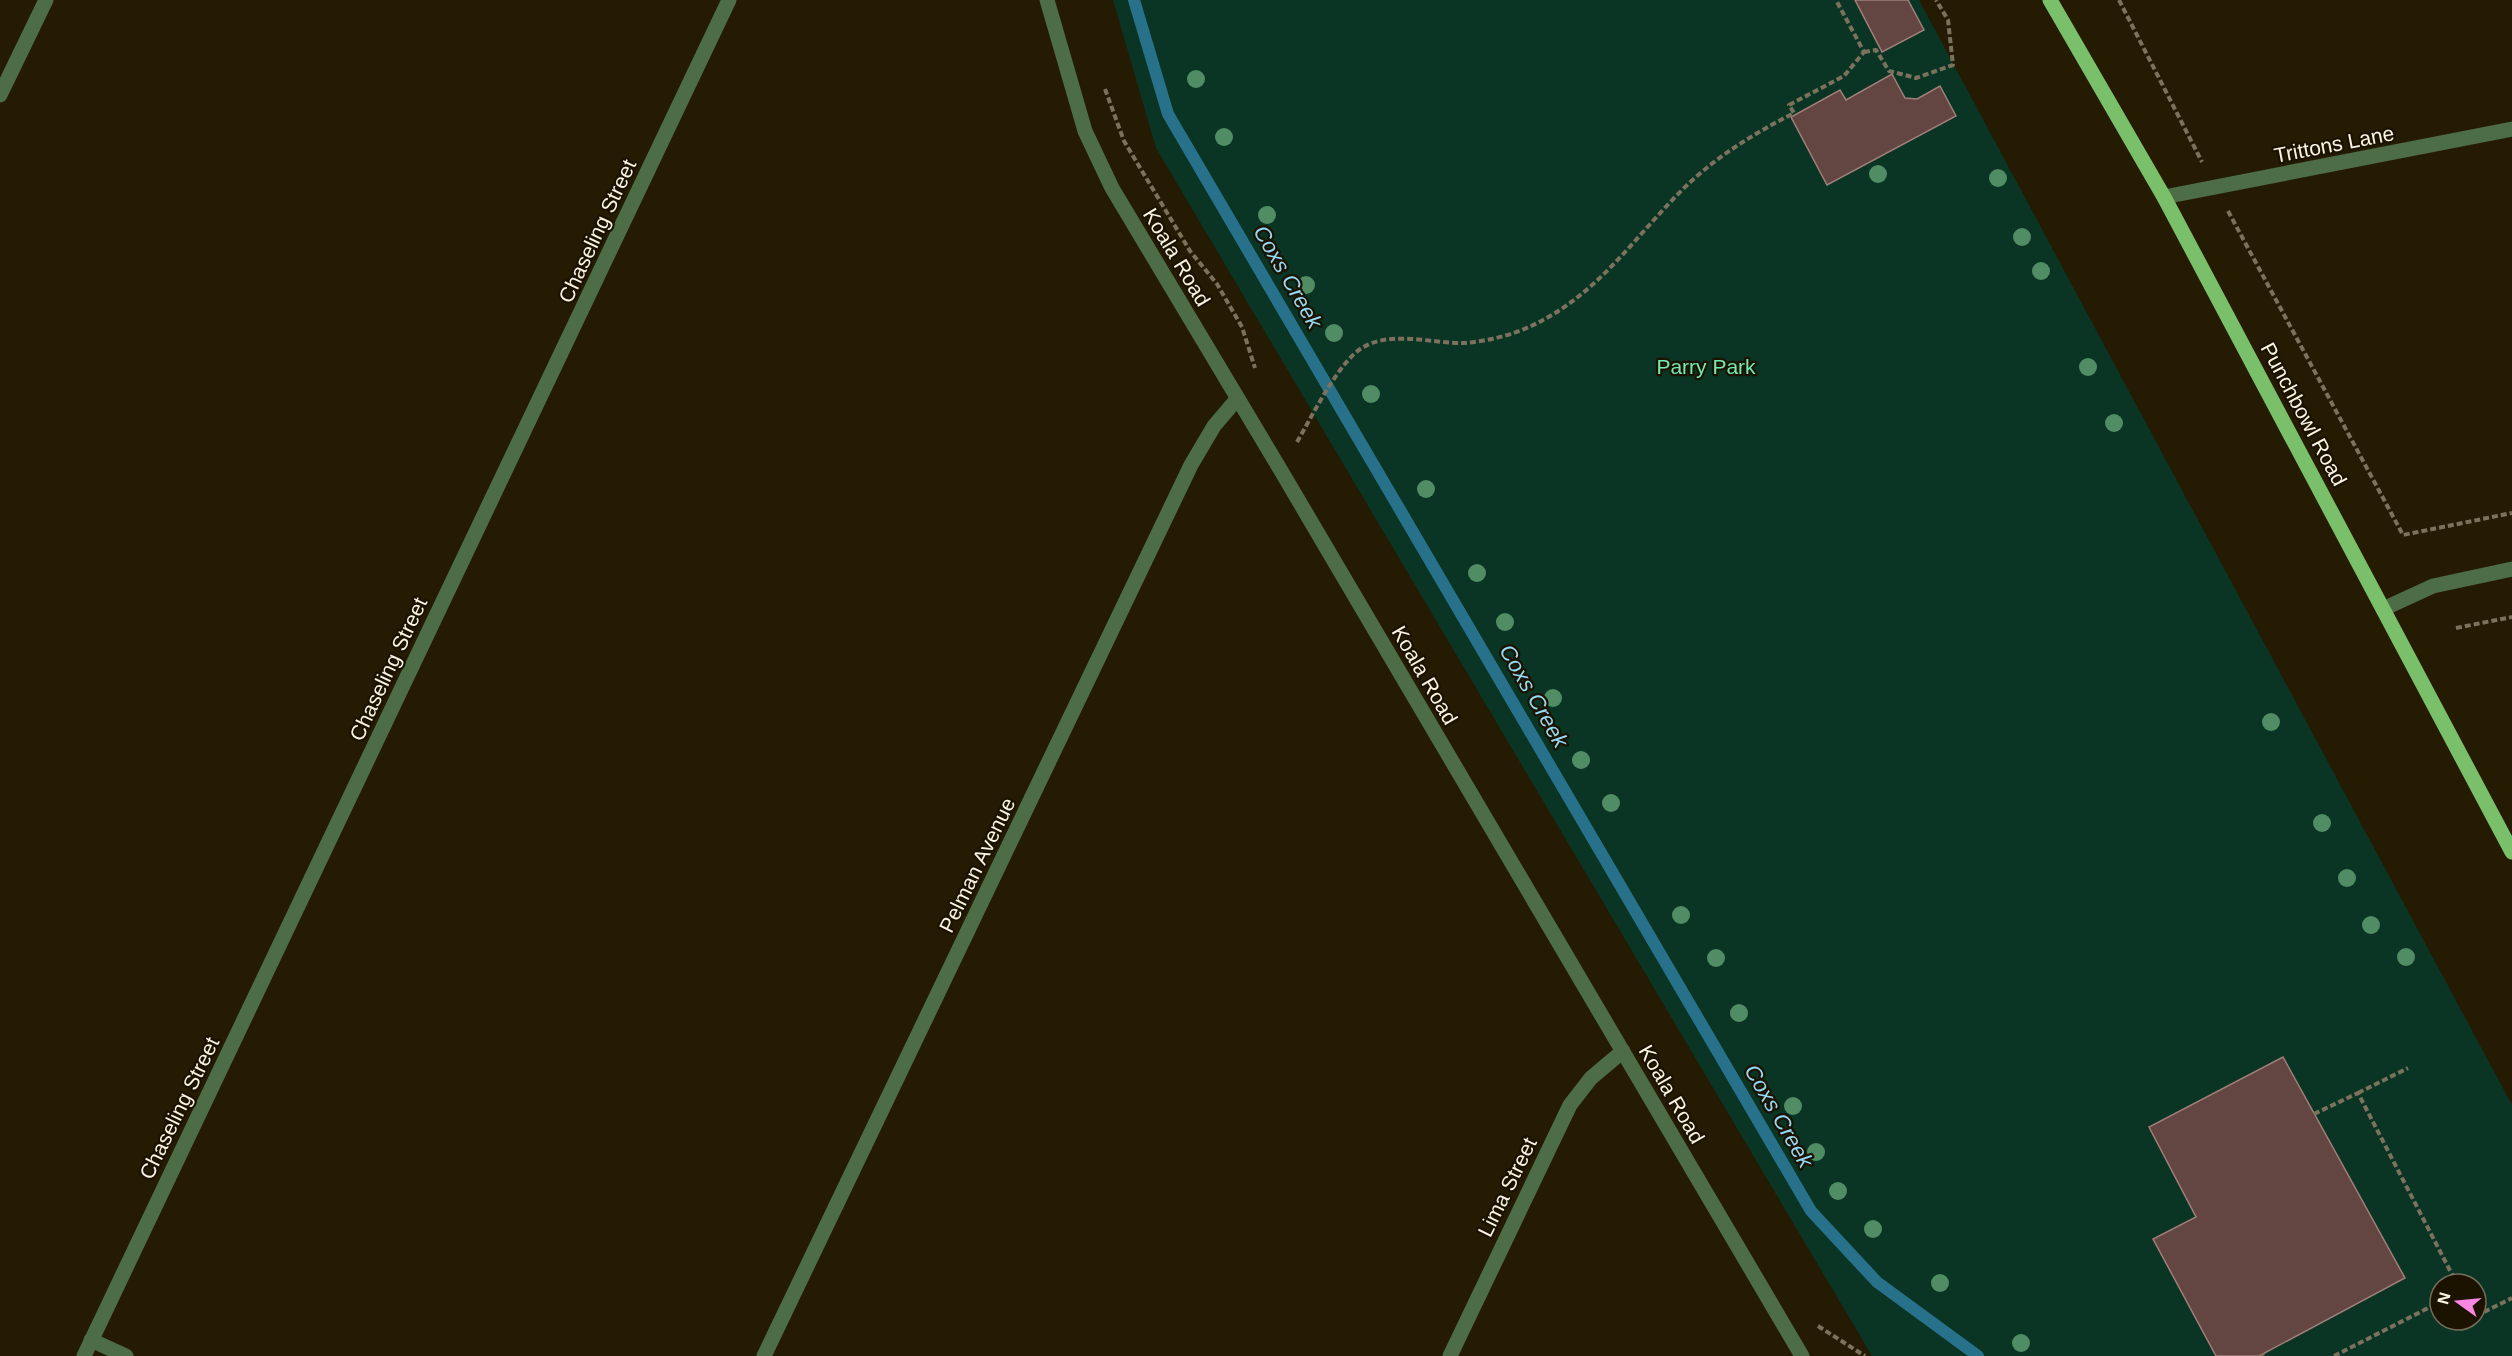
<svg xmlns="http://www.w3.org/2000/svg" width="2512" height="1356" font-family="Arial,sans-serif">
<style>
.green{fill:#0a3423;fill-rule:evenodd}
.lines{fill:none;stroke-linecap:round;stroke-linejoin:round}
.stream{stroke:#28718a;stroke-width:12}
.building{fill:#634541;stroke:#a17f7a;stroke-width:1.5}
.path{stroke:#7b725d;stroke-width:4;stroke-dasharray:6 3;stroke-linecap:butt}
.service{stroke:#4c6d45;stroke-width:15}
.minor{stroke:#4c6d45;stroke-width:15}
.primary{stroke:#7abf69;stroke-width:15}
.tree{fill:#508d65}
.labels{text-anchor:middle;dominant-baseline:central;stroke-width:4.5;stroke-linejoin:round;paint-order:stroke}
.street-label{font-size:21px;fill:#fbf4e5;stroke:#1b1200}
.park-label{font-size:21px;fill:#74eab5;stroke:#1b1200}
.water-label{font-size:22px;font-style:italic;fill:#95daf5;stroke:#1b1200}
</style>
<rect width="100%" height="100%" fill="#251b03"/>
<path class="green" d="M1113 0H1919L2512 1105V1356H1872L1156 148ZM2440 1284H2476V1320H2440Z"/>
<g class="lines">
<path class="stream" d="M1134 0 1168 114 1811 1211 1877 1282 1978 1356"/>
</g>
<g class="building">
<path d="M1855 0H1908L1924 30 1882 52Z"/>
<path d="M1892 74 1905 98 1917 99 1940 86 1956 116 1827 185 1791 117 1840 90 1846 100Z"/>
<path d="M2283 1057 2405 1278 2259 1356H2216L2153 1239 2196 1217 2149 1127Z"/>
</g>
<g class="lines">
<g class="path">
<path d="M2119 0 2202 162"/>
<path d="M1864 52 1876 50 1889 71 1916 78 1953 65 1948 20 1936 0"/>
<path d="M1105 89 1124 141 1190 251 1217 284 1242 327 1255 368"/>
<path d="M2228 211 2403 535 2512 513"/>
<path d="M1297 442C1312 416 1333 374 1354 354 1383 327 1430 344 1464 343 1491 341 1520 333 1543 320 1601 289 1636 236 1682 190 1714 158 1753 134 1794 113L1789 105 1844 76 1864 52 1836 0"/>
<path d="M2456 628 2512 617"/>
<path d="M2358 1093 2408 1068"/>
<path d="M2314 1114 2358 1093 2457 1284"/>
<path d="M2476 1316 2512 1298"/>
<path d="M1818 1326 1865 1356"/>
<path d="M2262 1354 2263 1356"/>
<path d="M2334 1356 2440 1302"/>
</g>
<path class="service" d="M2164 197 2512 129"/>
<g class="minor">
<path d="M1047 0 1085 131 1112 188 1280 469 1802 1356"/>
<path d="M0 95 46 0"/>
<path d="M2383 609 2433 586 2512 569"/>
<path d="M91 1340 126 1356"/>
<path d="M84 1356 729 0"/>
<path d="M764 1356 1191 465 1214 426 1237 399"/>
<path d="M1450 1356 1570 1105 1591 1078 1623 1051"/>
</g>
<path class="primary" d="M2050 0 2164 197 2512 852"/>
</g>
<g class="tree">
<circle cx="1196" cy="79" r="9"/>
<circle cx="1224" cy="137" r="9"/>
<circle cx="1878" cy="174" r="9"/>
<circle cx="1998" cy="178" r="9"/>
<circle cx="1267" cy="215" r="9"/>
<circle cx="2022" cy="237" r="9"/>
<circle cx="2041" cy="271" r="9"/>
<circle cx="1306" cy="285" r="9"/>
<circle cx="1334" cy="333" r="9"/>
<circle cx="2088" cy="367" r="9"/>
<circle cx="1371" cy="394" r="9"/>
<circle cx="2114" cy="423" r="9"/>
<circle cx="1426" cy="489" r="9"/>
<circle cx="1477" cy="573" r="9"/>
<circle cx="1505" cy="622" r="9"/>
<circle cx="1553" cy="698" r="9"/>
<circle cx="2271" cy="722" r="9"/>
<circle cx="1581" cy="760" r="9"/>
<circle cx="1611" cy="803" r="9"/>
<circle cx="2322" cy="823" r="9"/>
<circle cx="2347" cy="878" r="9"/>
<circle cx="1681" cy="915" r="9"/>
<circle cx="2371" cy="925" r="9"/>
<circle cx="2406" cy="957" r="9"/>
<circle cx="1716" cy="958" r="9"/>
<circle cx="1739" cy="1013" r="9"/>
<circle cx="1793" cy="1106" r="9"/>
<circle cx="1816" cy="1152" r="9"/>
<circle cx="1838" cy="1191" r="9"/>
<circle cx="1873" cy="1229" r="9"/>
<circle cx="1940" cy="1283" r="9"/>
<circle cx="2021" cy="1343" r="9"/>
</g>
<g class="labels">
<g class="street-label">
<text transform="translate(2334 144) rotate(-11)">Trittons Lane</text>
<text transform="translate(597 231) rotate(-65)">Chaseling Street</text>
<text transform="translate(1177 257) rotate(59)">Koala Road</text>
<text transform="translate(2304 414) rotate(62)">Punchbowl Road</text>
<text transform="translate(388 669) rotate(-65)">Chaseling Street</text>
<text transform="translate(1425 675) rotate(60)">Koala Road</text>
<text transform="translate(977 865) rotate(-64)">Pelman Avenue</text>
<text transform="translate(1672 1094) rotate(60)">Koala Road</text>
<text transform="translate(179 1108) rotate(-64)">Chaseling Street</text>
<text transform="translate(1507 1187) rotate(-64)">Lima Street</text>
</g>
<g class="park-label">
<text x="1706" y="366">Parry Park</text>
</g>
<g class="water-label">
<text transform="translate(1288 277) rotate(60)">Coxs Creek</text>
<text transform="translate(1534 696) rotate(60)">Coxs Creek</text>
<text transform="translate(1779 1116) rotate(60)">Coxs Creek</text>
</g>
</g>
<g transform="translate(2458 1302) rotate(285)"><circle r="28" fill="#1b1200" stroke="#756c5c" stroke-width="1.5"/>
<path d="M0-4.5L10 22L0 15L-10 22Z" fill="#fc86e3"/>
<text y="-9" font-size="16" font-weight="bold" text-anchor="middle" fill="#fbf4e5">N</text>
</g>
</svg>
